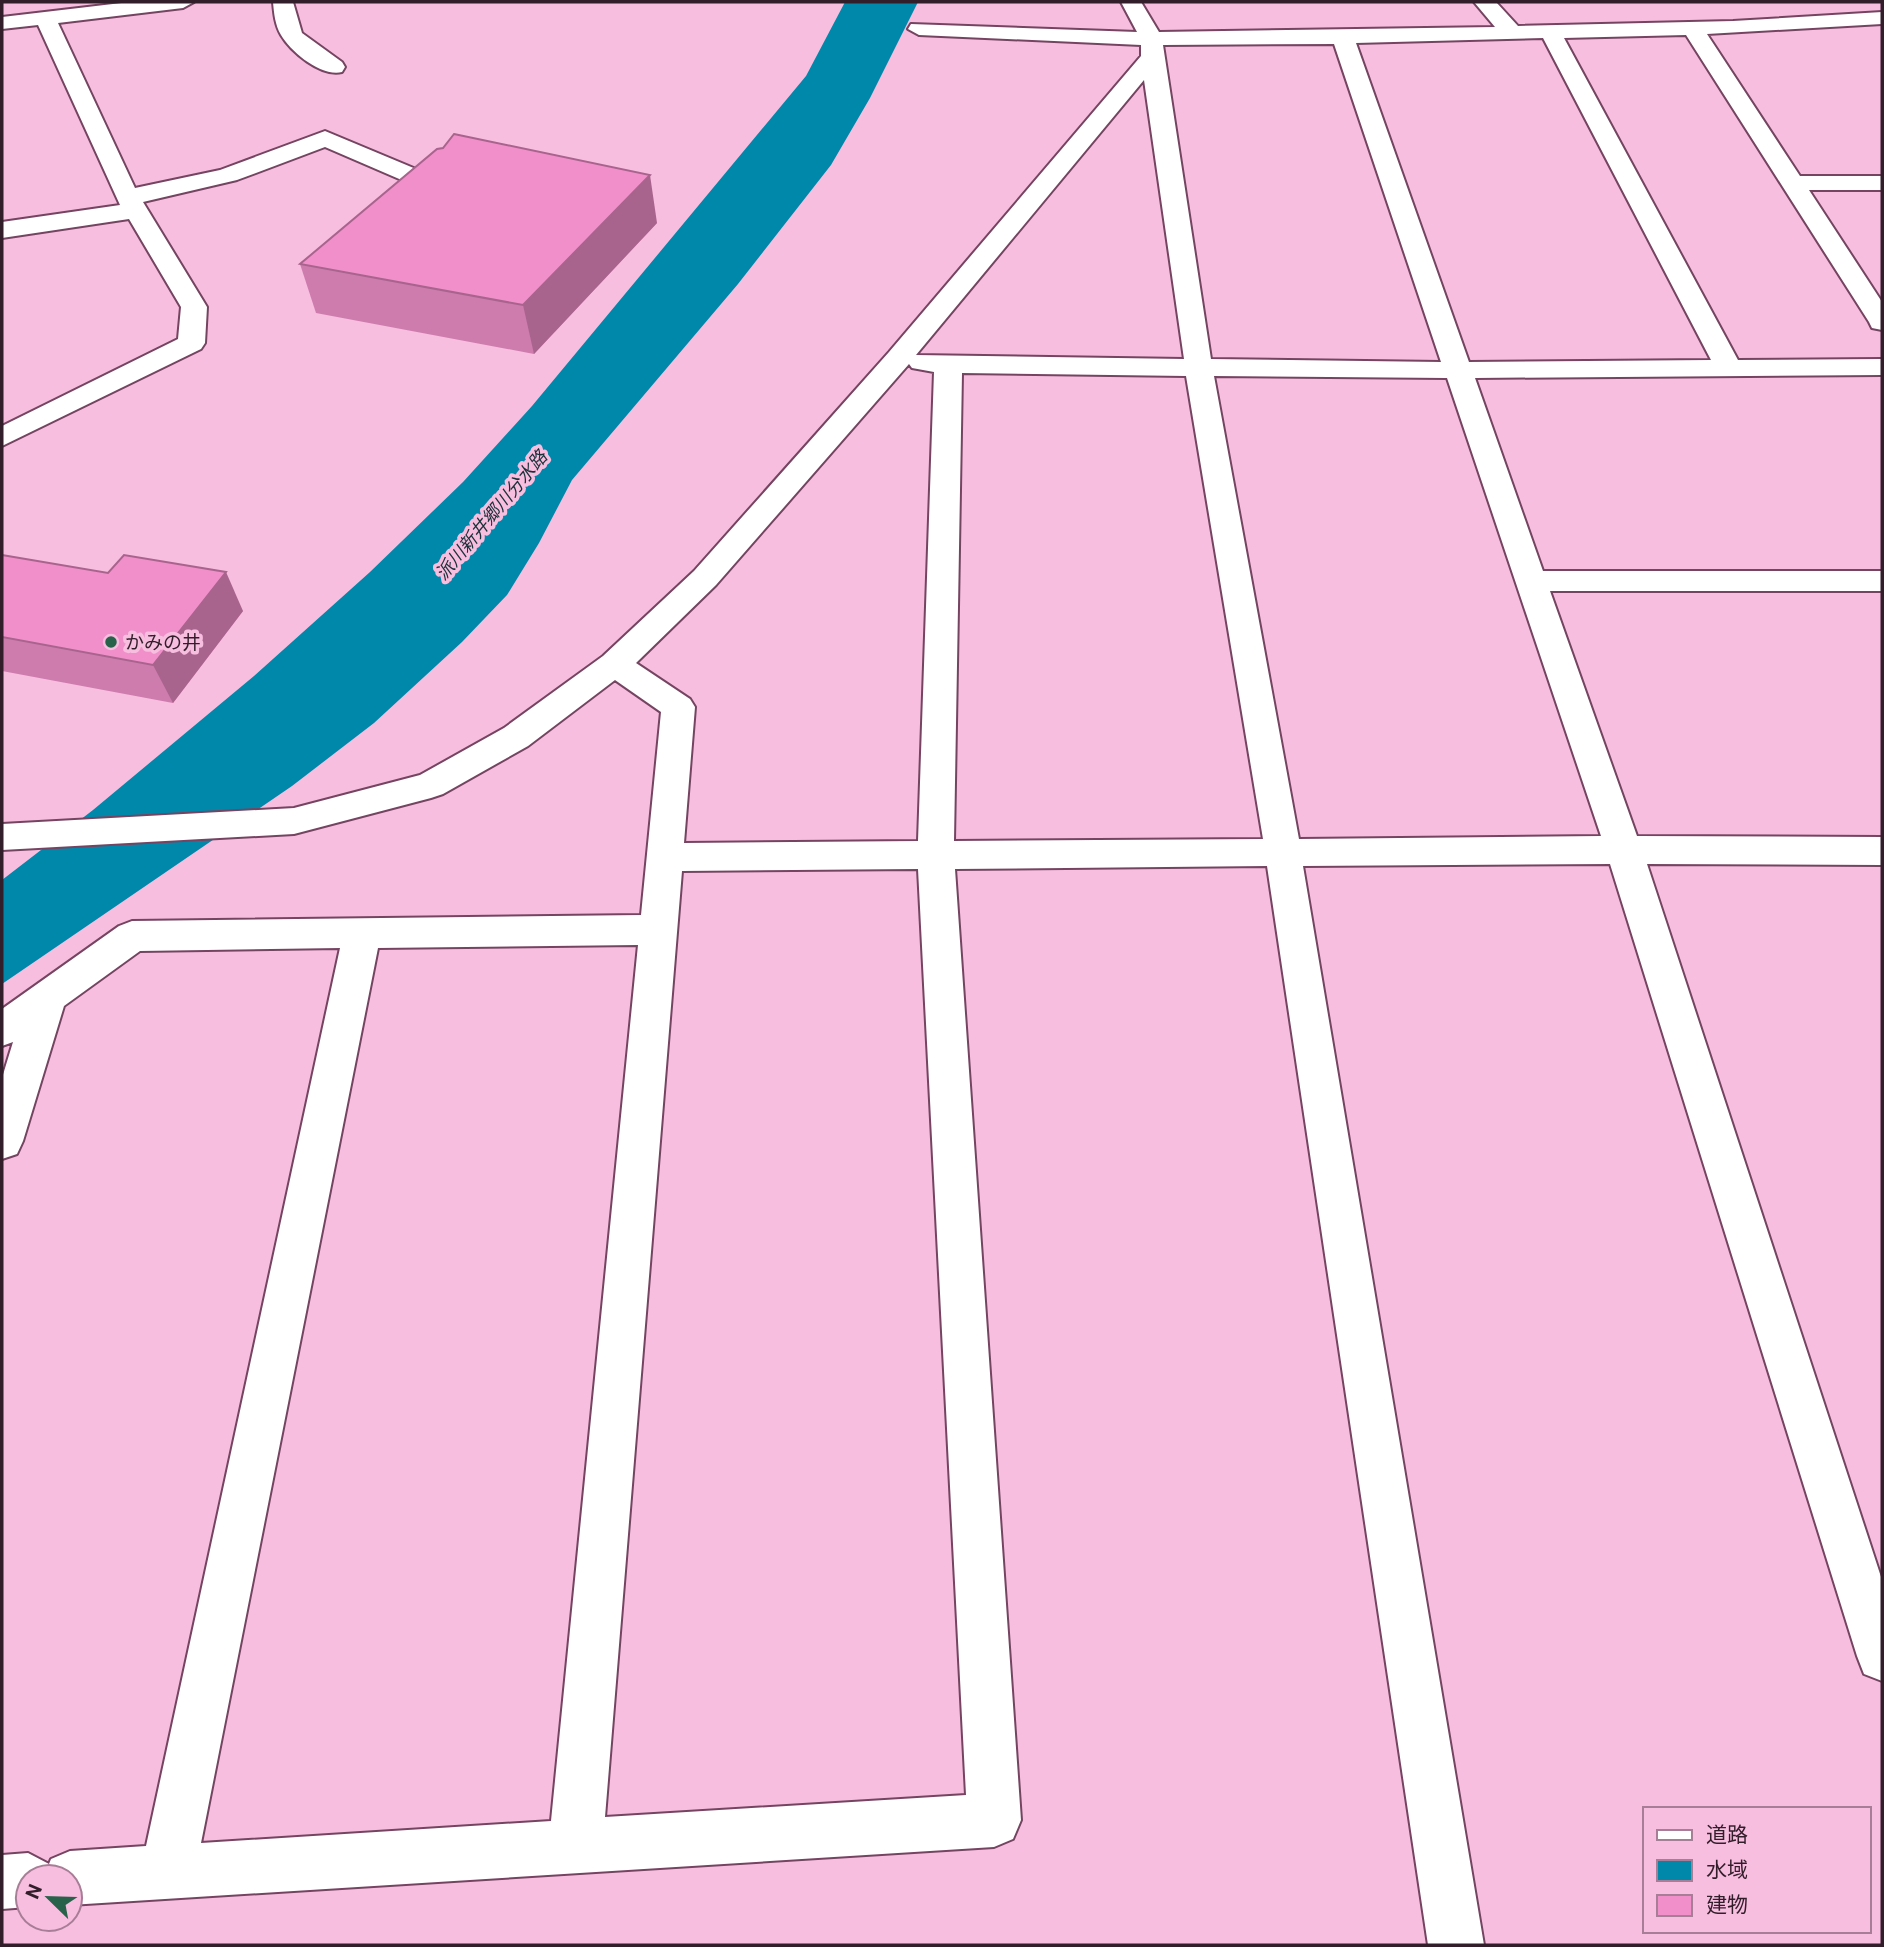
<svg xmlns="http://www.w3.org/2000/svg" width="1884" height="1947" font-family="Roboto,'Noto Sans JP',sans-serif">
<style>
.water{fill:#0088ab}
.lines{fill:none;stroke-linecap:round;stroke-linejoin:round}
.street-casing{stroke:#744461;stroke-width:4}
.street{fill:#fff;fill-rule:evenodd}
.wall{fill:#ce7bae}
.shaded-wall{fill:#a8648d}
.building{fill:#f08fca;stroke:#a8648d;stroke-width:2}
.poi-dot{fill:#29624a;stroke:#f7bedf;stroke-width:2.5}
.labels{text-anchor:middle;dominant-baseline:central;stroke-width:7;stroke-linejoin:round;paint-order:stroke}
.far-water-label{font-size:18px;font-style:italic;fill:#193039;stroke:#f7bedf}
.poi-label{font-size:19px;fill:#321d2a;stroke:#f7bedf;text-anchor:start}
</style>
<rect width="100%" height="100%" fill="#f7bedf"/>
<path class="water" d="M845 2H918L870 98 831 165 738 284 572 480 539 543 507 595 462 642 374 723 292 786 2 984V880L93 810 254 676 370 572 463 482 532 406 806 76Z"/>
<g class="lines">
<defs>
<g id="street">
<path d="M130 2H194L183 8 58 23 135 188 220 170 325 131 452 184 455 189 452 194H434L325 147 237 180 143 202 207 307 205 343 201 349 2 446V426L178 339 181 307 129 219 2 238V222L120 205 38 25 2 29V17Z"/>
<path d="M273 2H293L302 33 342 62 345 67 342 72C321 77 291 52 281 35 275 25 274 13 273 2Z"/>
<path d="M1121 2H1141L1159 32 1495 27 1474 2H1496L1518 26 1733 21 1882 12V24L1707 34 1800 176H1882V190H1809L1882 302V330L1872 328 1869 322 1686 35 1564 38 1738 360 1882 359V375L1475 378 1543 571H1882V591H1550L1637 836 1882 837V865L1647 864 1882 1580V1681L1864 1674 1857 1656 1610 864 1303 866 1484 1945H1428L1267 866 955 869 1021 1820 1013 1839 994 1847 70 1905V1877H28V1907L2 1909V1855L28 1853 49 1864 51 1859 70 1851 146 1846 340 948 140 951 64 1006 23 1141 17 1154 2 1159V1078L13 1042 2 1046V1009L119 926 132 921 641 915 661 712 615 680 528 746 443 794 431 798 294 834 2 850V824L294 808 420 775 504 728 603 656 694 571 889 352 1141 56V45L919 35 908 29 911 24 1137 32ZM1543 38 1711 360 1469 362 1356 43ZM1334 44 1441 362 1211 359 1163 45ZM1144 80 1184 359 916 355ZM909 364 912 368 934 372 918 841 684 843 695 707 690 699 636 663 716 585ZM962 373 1186 376 1263 839 954 841ZM1214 376 1447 378 1601 836 1299 839ZM918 869 966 1795 605 1817 682 871ZM638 945 551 1821 201 1843 378 948Z"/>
</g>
</defs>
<use href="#street" class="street-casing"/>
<use href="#street" class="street"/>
</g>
<g class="wall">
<path d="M657 223 534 354 316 313 300 264Z"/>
<path d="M2 555 243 611 173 703 2 671Z"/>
</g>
<g class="shaded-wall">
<path d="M650 175 657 223 534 354 523 305Z"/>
<path d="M226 572 243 611 173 703 153 665Z"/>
</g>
<g class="building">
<path d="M454 134 650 175 523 305 300 264 437 149 443 148Z"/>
<path d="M2 555 108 573 124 555 226 572 153 665 2 637Z"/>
</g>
<circle class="poi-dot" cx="111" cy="642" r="7"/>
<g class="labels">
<g class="far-water-label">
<text transform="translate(491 515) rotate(-50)">派川新井郷川分水路</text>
</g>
<g class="poi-label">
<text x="125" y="642">かみの井</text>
</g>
</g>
<rect width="1884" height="1947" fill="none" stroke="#321d2a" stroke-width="7"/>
<rect x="1643" y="1807" width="228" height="126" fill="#f7bedf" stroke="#a87e97" stroke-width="2"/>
<rect x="1657" y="1830" width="35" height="10" fill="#ffffff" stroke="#a87e97" stroke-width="2"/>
<text x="1706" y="1842" font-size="21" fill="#321d2a">道路</text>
<rect x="1657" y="1860" width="35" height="21" fill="#0088ab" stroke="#a87e97" stroke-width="2"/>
<text x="1706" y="1877" font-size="21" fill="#321d2a">水域</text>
<rect x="1657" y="1895" width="35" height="21" fill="#f08fca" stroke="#a87e97" stroke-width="2"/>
<text x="1706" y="1912" font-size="21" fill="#321d2a">建物</text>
<g transform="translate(49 1898) rotate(293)"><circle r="33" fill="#f7bedf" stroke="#a87e97" stroke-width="2"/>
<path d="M0-5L12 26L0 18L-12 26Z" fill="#29624a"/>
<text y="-10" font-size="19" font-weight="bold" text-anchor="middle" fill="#321d2a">N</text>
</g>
</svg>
